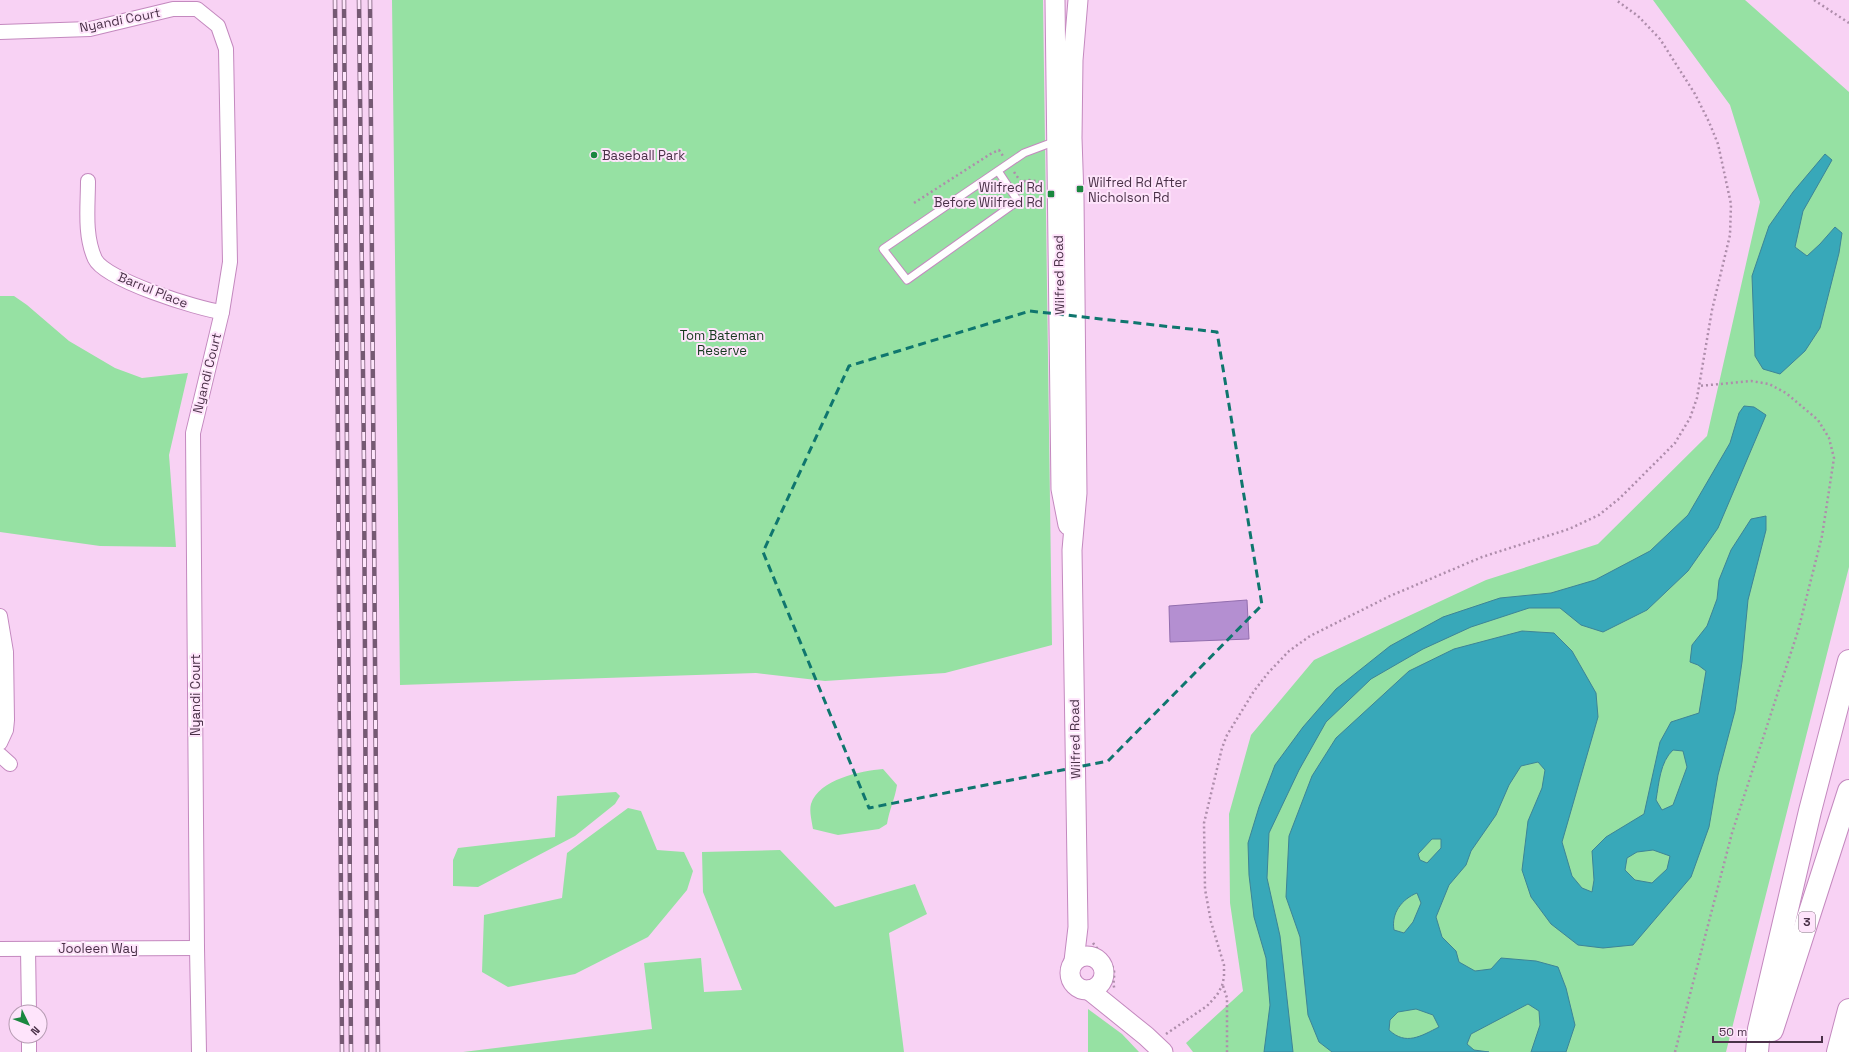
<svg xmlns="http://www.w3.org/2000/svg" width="1849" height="1052" font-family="'Space Grotesk',sans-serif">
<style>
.green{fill:#96e1a3}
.water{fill:#38a8b9;stroke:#3d8497;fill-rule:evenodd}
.building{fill:#b48fd1;stroke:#926eae}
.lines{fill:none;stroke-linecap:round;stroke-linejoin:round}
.lane-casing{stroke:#c489bf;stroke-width:9}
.street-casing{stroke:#c489bf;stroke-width:16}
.secondary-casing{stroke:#c489bf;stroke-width:21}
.highway-casing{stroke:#c489bf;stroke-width:24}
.path{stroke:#ae8dab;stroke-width:2.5;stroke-dasharray:2 3;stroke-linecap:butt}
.lane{stroke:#fff;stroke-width:7}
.street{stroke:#fff;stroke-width:14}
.secondary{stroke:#fff;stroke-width:19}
.highway{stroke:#fff;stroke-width:22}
.rail-casing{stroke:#755973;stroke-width:4.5}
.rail{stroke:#fee4fb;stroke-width:3;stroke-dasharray:9;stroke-linecap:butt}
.marked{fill:none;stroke:#0f766e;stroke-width:3;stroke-dasharray:8 5;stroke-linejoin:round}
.poi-dot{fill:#1a873f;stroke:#fee4fb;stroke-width:1.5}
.labels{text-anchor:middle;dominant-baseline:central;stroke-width:4;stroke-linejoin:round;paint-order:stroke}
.shield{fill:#fee4fb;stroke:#80677e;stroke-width:1}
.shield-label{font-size:12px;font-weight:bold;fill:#4a3148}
.street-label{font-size:13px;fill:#4a3148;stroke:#fee4fb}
.poi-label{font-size:13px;fill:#4a3148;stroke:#fee4fb;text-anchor:start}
.park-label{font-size:13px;fill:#16391e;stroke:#fee4fb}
</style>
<rect width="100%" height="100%" fill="#f8d2f4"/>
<g class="green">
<path d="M392 0H1043L1052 645 945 673 825 681 756 673 400 685Z"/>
<path d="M1653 0H1745L1849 92V567L1726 1052H1193L1186 1043 1243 991 1230 903 1229 814 1251 735 1314 660 1486 580 1598 544 1707 436 1760 202 1730 105Z"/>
<path d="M0 296H14L27 305 69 341 115 368 142 378 188 373 169 455 176 547 100 546 0 532Z"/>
<path d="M883 769 897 785C895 799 889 810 887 824L879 829 838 835 813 829C812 822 809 811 811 804 819 779 861 771 883 769Z"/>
<path d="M616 792 620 796 615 804 575 836 478 887 453 886V860L458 848 555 837 557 796Z"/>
<path d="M628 808 641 811 657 850 684 852 693 871 687 890 648 937 575 974 508 987 482 972 484 915 562 898 567 853Z"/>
<path d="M780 850 835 907 915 884 927 914 889 933 904 1052H463L652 1029 644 963 701 958 704 992 742 990 703 892 702 852Z"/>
<path d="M1088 1009 1122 1034 1139 1052H1088Z"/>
</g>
<g class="water">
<path d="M1825 154 1832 160 1803 211 1795 247 1807 256 1820 244 1835 227 1842 233 1839 253 1820 328 1805 351 1780 374 1763 369 1755 356 1752 276 1769 226 1793 192Z"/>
<path d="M1744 406 1754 407 1766 415 1718 528 1688 571 1647 610 1603 632 1581 625 1560 608H1529L1471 627 1423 649 1371 679 1326 722 1299 770 1269 833 1267 878 1280 936 1293 1052H1264L1270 1005 1266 958 1254 917 1249 875 1248 843 1259 807 1275 765 1303 727 1336 689 1390 646 1443 617 1500 598 1551 593 1595 580 1650 551 1688 515 1730 443 1739 413Z"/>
<path d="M1766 516V530L1748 600 1742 662 1735 711 1718 775 1709 827 1691 877 1633 945 1603 948 1578 945 1551 924 1531 897 1522 870 1528 821 1542 788 1545 770 1538 762 1521 766 1509 785 1496 815 1471 851 1466 865 1449 885 1436 917 1442 937 1456 951 1459 962 1475 971 1491 969 1501 958 1536 961 1558 967 1566 988 1575 1025 1566 1052H1531L1540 1025 1539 1011 1528 1004 1471 1034 1467 1044 1474 1050 1489 1052H1332L1319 1042 1308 1015 1300 937 1286 897 1289 836 1312 776 1336 738 1409 671 1454 649 1522 631 1554 633 1572 651 1596 693 1598 717 1562 842 1572 876 1582 888 1592 892 1594 880 1592 851 1606 837 1644 814 1660 742 1671 722 1699 713 1706 671 1698 665 1690 662 1692 645 1707 626 1717 599 1719 580 1731 550 1751 519ZM1673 750 1683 751 1687 767 1673 805 1662 810 1656 800C1659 783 1660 762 1673 750ZM1432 839H1441V848L1427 863 1420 860 1418 854ZM1653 850 1670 856 1667 869 1652 883 1635 880 1625 870 1627 858 1637 852ZM1417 893 1421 903 1413 922 1404 933 1394 930C1391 913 1402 899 1417 893ZM1416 1009 1433 1015 1439 1027C1421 1036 1406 1046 1389 1030L1390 1020 1398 1012Z"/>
</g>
<path class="building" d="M1247 600 1249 639 1170 642 1169 606Z"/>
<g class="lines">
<defs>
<path id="lane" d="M998 171 1018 201 907 280 883 249 1024 153 1056 141"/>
<g id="street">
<path d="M0 32 90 29 173 9H197L218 26 226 49 230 262 222 312 193 433 197 948 199 1052"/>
<path d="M88 181C88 206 84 235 95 259 105 280 198 309 222 312"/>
<path d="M0 616 6 652 7 720 6 730 0 743"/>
<path d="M0 755 10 764"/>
<path d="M0 949 197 948"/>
<path d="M28 949 29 1012"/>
<path d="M29 1036V1052"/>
</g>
<g id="secondary">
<path d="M1055 0 1061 489 1068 525"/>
<circle cx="1087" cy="973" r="17"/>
<path d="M1074 961 1078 927 1072 550 1077 493 1074 197 1072 138 1073 60 1078 0"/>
<path d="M1089 990 1146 1036 1163 1052"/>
</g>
<g id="highway">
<path d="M1772 1030 1849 791"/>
<path d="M1757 1052 1759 1029 1810 811 1849 661"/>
<path d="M1838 1052 1849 1010"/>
</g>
</defs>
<use href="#lane" class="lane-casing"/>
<use href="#street" class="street-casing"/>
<use href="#secondary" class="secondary-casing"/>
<use href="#highway" class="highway-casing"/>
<g class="path">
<path d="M1814 0 1849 23"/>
<path d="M1014 172 1021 182 1029 180 1042 182"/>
<path d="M914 203 992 153 999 150 1003 156"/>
<path d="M1093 943C1100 953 1111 959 1114 971 1115 977 1112 983 1115 990"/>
<path d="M1223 986 1227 998V1052"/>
<path d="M1166 1034 1207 1006 1217 995 1222 986 1224 977V965L1211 922 1205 889 1204 823 1222 748 1227 735 1254 691 1268 673 1289 651 1310 636 1390 596 1482 557 1569 529 1599 515 1620 498 1675 443 1690 418 1697 398 1712 310 1730 235 1731 204 1718 144 1709 122 1695 94 1660 39 1638 16 1616 0"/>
<path d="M1675 1052 1732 833 1798 631 1822 536 1834 458 1829 438 1818 420 1786 393 1769 384 1751 381 1699 386"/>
</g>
<use href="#lane" class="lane"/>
<use href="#street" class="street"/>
<use href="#secondary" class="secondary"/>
<use href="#highway" class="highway"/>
<defs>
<g id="rail">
<path d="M335 0 342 1052"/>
<path d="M344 0 351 1052"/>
<path d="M359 0 364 464 367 1052"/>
<path d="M370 0 378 1052"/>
</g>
</defs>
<use href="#rail" class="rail-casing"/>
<use href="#rail" class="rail"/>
</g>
<path class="marked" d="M1030 311 1217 332 1262 605 1108 761 869 808 763 552 849 366Z"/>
<g class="poi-dot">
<circle cx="594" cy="155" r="4"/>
<rect x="1076" y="185" width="8" height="8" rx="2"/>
<rect x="1047" y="190" width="8" height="8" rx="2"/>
</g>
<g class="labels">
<rect class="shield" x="1799" y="912" width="16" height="20" rx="3"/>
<g class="shield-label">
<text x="1807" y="922">3</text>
</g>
<g class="street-label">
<text transform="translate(120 20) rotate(-11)">Nyandi Court</text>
<text transform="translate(1059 275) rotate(-91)">Wilfred Road</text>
<text transform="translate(153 290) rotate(22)">Barrul Place</text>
<text transform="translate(207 373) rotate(-76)">Nyandi Court</text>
<text transform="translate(195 695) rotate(-90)">Nyandi Court</text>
<text transform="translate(1075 739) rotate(-91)">Wilfred Road</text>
<text x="98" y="948">Jooleen Way</text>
</g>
<g class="poi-label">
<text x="602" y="155">Baseball Park</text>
<text x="1088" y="182">Wilfred Rd After<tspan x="1088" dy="15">Nicholson Rd</tspan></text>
<text x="1043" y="187" text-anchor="end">Wilfred Rd<tspan x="1043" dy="15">Before Wilfred Rd</tspan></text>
</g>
<g class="park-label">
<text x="722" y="335">Tom Bateman<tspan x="722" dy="15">Reserve</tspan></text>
</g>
</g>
<g transform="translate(28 1024) rotate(133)"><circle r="19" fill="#fee4fb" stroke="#b69cb3"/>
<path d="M0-3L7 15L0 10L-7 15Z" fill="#1a873f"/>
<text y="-6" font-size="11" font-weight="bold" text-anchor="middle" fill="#4a3148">N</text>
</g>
<path d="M1713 1036v6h109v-6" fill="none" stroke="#4a3148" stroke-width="2"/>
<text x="1719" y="1036" font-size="12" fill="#4a3148" stroke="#fee4fb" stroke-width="3" paint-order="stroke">50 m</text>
</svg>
